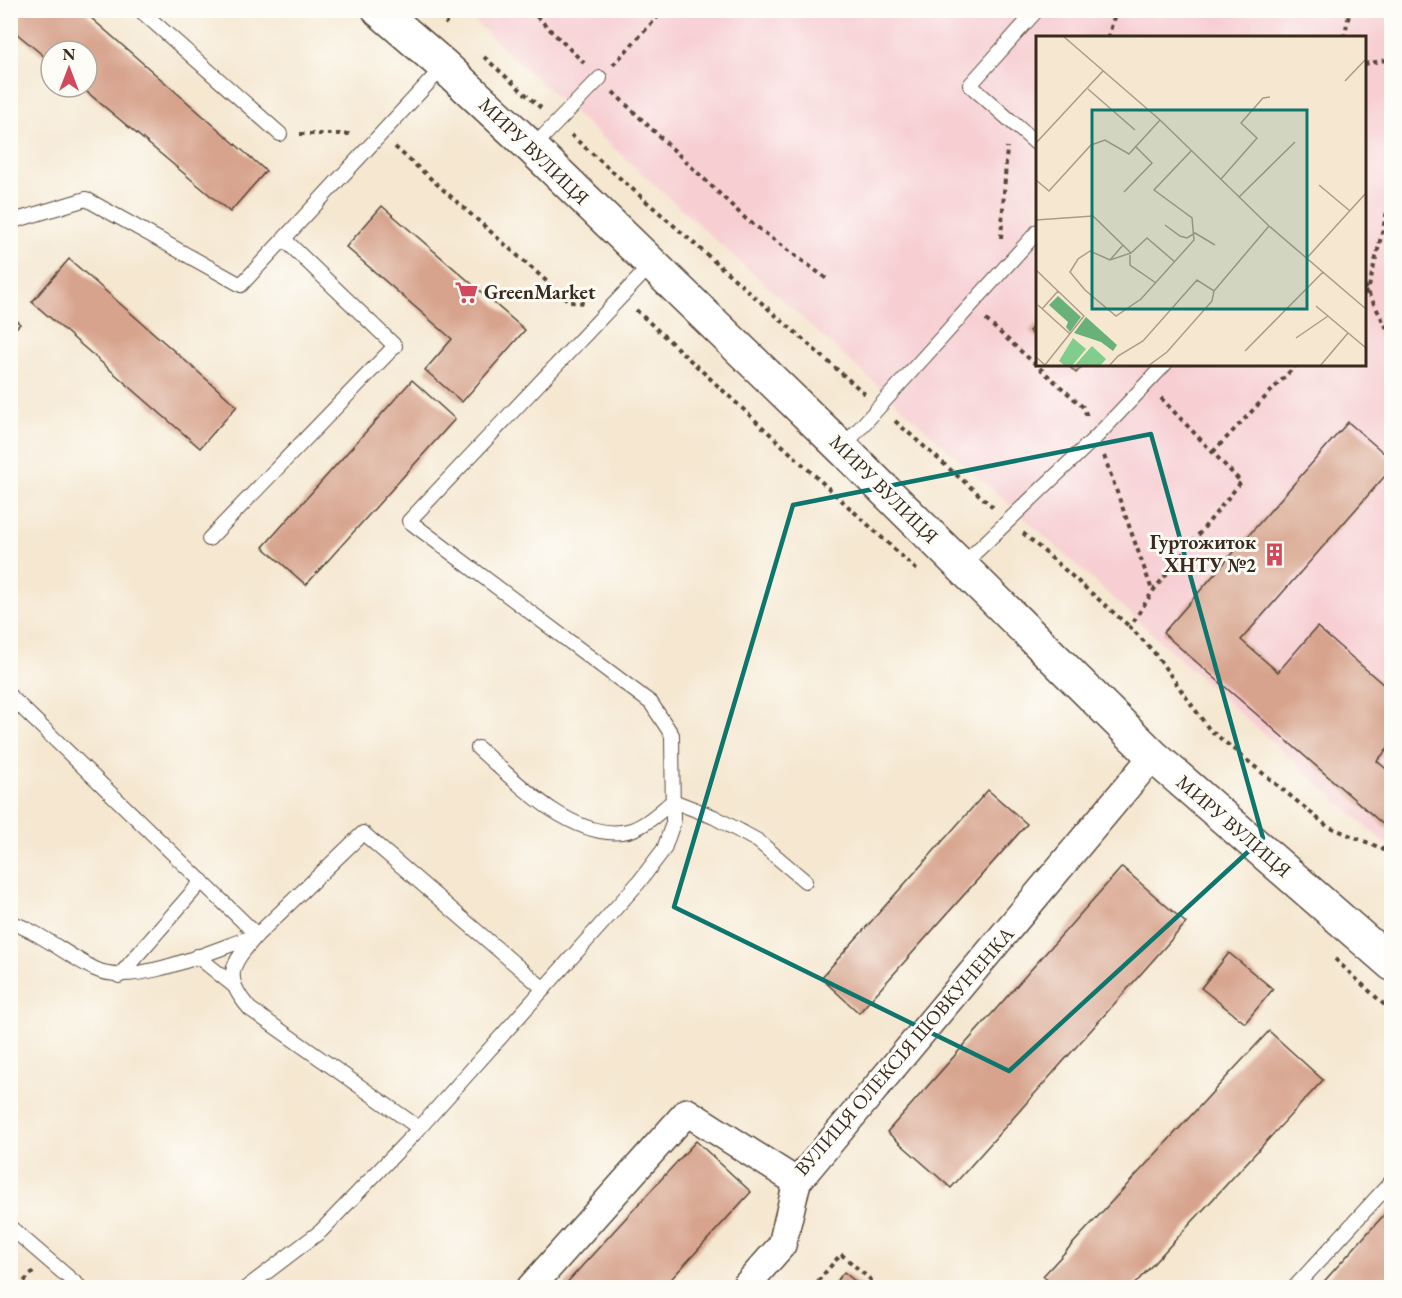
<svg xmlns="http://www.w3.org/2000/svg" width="1402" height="1298" font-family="'EB Garamond',serif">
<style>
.built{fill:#f7cfd3;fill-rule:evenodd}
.building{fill:#d7a38c}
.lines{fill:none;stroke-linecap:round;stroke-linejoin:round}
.lane-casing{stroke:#574639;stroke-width:16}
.street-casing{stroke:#574639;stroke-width:30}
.secondary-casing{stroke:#574639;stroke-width:36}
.path{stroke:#574639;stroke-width:4;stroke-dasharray:4.5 4.5;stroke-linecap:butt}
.lane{stroke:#fff;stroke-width:14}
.street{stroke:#fff;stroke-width:27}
.secondary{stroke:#fff;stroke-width:33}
.marked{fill:none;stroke:#0f766e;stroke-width:4.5;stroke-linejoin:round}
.labels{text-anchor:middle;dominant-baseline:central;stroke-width:6;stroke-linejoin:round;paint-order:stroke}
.street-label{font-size:20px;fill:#3b2a1e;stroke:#fdfcf7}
.poi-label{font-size:20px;font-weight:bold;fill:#3b2a1e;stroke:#fdfcf7;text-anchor:start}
.inset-road{fill:none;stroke:#ab9b89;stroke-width:1.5}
.view{fill:#0f766e;fill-opacity:0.15;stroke:#0f766e;stroke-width:3}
.inset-edge{fill:none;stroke:#3b2a1e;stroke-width:3}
</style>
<rect width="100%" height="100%" fill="#fdfcf7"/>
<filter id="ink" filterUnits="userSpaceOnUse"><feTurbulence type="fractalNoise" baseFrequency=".0167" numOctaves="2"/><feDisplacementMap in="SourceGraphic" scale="12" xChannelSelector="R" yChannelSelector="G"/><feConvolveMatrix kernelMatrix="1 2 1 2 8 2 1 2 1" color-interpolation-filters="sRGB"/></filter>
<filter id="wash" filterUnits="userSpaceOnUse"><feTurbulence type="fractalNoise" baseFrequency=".008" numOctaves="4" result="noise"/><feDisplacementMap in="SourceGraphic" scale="24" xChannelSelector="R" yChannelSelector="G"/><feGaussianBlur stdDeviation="1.35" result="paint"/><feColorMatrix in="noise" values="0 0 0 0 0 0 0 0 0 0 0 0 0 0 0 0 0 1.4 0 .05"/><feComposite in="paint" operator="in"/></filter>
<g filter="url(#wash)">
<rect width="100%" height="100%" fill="#f5e7d0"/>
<path class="built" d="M464 11H1391V849L505 50ZM1038 38H1364V364H1038Z"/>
<g id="blocks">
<g class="building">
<path d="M10 10H82L266 171 230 212 81 87H87V51H51V62L10 28Z"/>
<path d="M382 206 525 330 462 402 425 370 452 339 346 247Z"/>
<path d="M69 259 237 406 200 448 32 302Z"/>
<path d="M10 315 20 324 10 334Z"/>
<path d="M1038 322V339L1029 331Z"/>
<path d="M1067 364H1084L1076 373Z"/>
<path d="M412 380 455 419 306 585 263 547Z"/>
<path d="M1348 422 1392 460V468L1241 640 1278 672 1317 627 1392 692V744L1377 761 1392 774V832L1163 633Z"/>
<path d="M988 790 1027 824 859 1013 821 978Z"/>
<path d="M1122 867 1186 923 951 1188 887 1132Z"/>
<path d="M1229 953 1273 989 1245 1023 1201 988Z"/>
<path d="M1269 1031 1323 1080 1131 1288H1056L1043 1276Z"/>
<path d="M696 1141 751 1192 663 1288H562Z"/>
<path d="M1392 1206V1288H1318Z"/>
<path d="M844 1272 863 1288H831Z"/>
</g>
</g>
</g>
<g filter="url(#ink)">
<use href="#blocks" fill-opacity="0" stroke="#574639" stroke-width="1.5"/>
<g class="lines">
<defs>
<g id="lane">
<path d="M140 10 280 134"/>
<path d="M1037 10 970 85 1038 145"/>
<path d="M532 148 600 78"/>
<path d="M10 222 86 199 241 285 444 66"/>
<path d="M842 448 1038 231"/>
<path d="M209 539 395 346 284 239"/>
<path d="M961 566 1097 436 1165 364"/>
<path d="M10 696 257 935 363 833 544 989"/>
<path d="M478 748C514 780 570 838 622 832 642 830 658 813 673 801L714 817 758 841 805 881"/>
<path d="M10 922C42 933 66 955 95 969 134 988 215 949 255 936"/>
<path d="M257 935C232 964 221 976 250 1009L419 1128"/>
<path d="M197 956 233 985"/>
<path d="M119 976 202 881"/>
<path d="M10 1227 81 1288"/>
<path d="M246 1288 321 1231 414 1134 639 882 664 849 673 823 672 735 651 703 409 521 652 264"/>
<path d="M1294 1288 1392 1181"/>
</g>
<g id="street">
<path d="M530 1288 687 1112 797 1182 1153 756"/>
<path d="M744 1288 782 1245 797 1182"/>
</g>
<path id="secondary" d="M379 10 444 66 532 148 842 448 1153 756 1392 964"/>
</defs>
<use href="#lane" class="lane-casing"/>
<use href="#street" class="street-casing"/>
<use href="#secondary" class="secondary-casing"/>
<g class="path">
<path d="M432 10 447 24"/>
<path d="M530 10 584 63"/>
<path d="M1108 38 1116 10"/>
<path d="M1344 38 1350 10"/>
<path d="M484 57 541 108"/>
<path d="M1364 64 1392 59"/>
<path d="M613 65 664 10"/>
<path d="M613 92 746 219 827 279"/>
<path d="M300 134H353"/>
<path d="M571 135 865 394"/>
<path d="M395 147 570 302 586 303"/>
<path d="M1001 238 1007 147"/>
<path d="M1364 285 1392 338"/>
<path d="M1364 294 1368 291 1392 191"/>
<path d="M636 310 919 572"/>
<path d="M986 320 1083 407 1087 416"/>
<path d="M1161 398 1241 482 1153 591 1130 627 1153 651 1209 729 1327 826 1381 848 1392 857"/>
<path d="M895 421 993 507"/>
<path d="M1213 452 1297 364"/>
<path d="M1104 456 1152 590"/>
<path d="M1023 533 1130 627"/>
<path d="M1335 959 1392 1012"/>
<path d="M18 1288 33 1272"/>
<path d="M812 1288 841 1254 880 1288"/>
</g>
<use href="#lane" class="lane"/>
<use href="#street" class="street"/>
<use href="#secondary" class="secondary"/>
</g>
</g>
<path class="marked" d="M1151 434 1263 838 1009 1071 674 907 793 505Z"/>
<defs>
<symbol id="supermarket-bare" viewBox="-9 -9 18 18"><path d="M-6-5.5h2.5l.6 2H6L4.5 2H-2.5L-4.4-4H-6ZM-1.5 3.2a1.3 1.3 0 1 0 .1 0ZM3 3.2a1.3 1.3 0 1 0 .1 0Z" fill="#d1495b" stroke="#fdfcf7" stroke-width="2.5" paint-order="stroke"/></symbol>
<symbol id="building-bare" viewBox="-9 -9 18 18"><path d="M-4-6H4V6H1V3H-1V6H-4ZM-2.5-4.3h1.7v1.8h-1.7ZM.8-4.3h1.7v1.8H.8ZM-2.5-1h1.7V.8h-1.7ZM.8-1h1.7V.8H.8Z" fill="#d1495b" stroke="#fdfcf7" stroke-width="2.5" paint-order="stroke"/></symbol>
</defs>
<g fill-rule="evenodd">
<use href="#supermarket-bare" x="450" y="276" width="33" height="33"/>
<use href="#building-bare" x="1258" y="538" width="33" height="33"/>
</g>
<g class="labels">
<g class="street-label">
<text transform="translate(534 151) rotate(44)">МИРУ ВУЛИЦЯ</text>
<text transform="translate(884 489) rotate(45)">МИРУ ВУЛИЦЯ</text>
<text transform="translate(1234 826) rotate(41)">МИРУ ВУЛИЦЯ</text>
<text transform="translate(904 1051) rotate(-49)">ВУЛИЦЯ ОЛЕКСІЯ ШОВКУНЕНКА</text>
</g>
<g class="poi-label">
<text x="484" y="292">GreenMarket</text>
<text x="1256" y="542" text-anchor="end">Гуртожиток<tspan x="1256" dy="23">ХНТУ №2</tspan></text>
</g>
</g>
<g transform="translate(1036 36)">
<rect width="330" height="330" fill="#f5e7d0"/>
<path d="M37 302 50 313 36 330H29L23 325ZM56 310 70 323 64 330H38Z" fill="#81ce8c"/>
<path d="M22 260 45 281 34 296 30 291 32 286 13 269ZM50 281 81 309 77 315 65 306 38 297Z" fill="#68b178"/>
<path class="inset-road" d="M27 0 124 84 233 190 330 273M309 45 330 23M52 53 99 94M0 107 67 35M185 143 221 102 205 87 227 62 234 61M0 144 13 155 55 109 69 104 93 118 124 84M283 149 314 175M88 156 116 127 99 110M203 161 259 106M0 184 57 180 95 217 111 202 139 226M129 189 144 200 151 202 159 197 179 209M95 217 74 224 54 215 42 223 34 236 49 254 80 280 105 263 158 204 156 182 118 154 156 114M94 219V229L120 247M270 223 330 157M74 224 87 209M0 234 48 280 9 329 0 321M2 269 34 298M280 270 330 312M6 273 22 255M260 302 292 280M209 315 287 236M73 330 82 320 107 305 161 244 178 255 233 190M112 330 131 316 176 265 178 255M284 330 312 297"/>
<path class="view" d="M56 74H271V273H56Z"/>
<rect width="330" height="330" class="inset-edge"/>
</g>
<rect width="1402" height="1298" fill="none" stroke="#fdfcf7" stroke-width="36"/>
<g transform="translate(69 69)"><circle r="28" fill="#fdfcf7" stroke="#afa8a0" stroke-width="1.5"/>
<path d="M0-4.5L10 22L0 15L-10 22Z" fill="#d1495b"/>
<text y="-9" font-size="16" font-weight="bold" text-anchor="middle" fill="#3b2a1e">N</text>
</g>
</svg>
